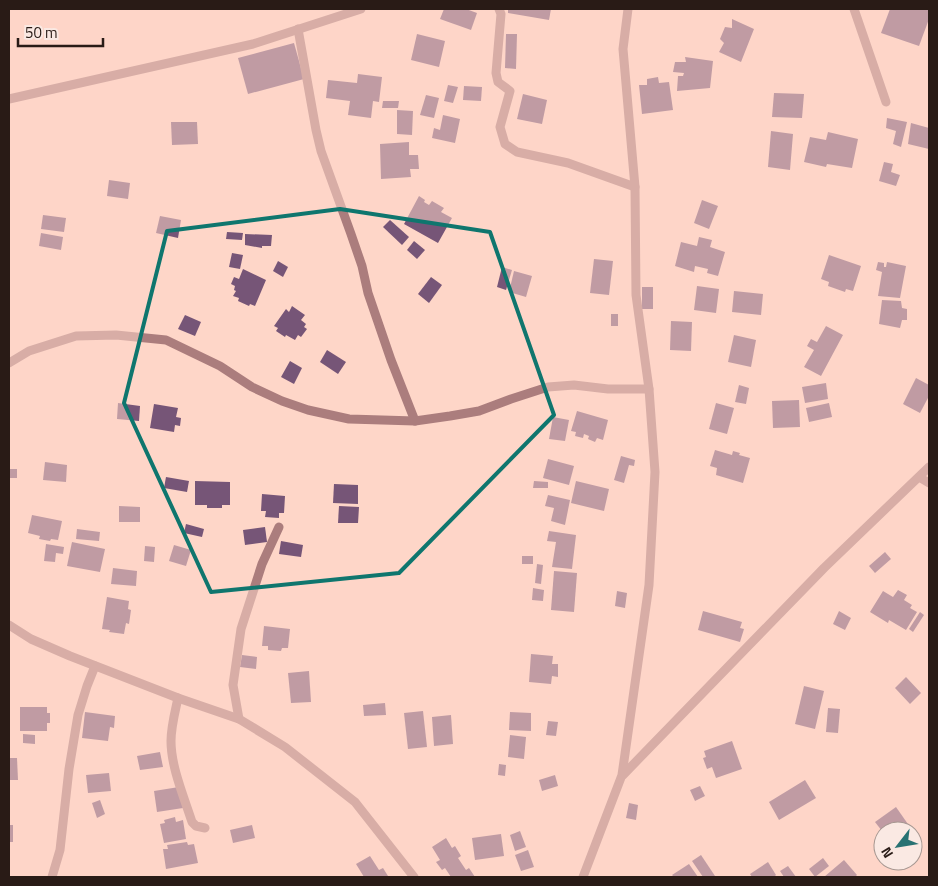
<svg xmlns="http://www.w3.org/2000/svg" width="938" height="886" font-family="'Titillium Web',sans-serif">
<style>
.building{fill:#765577}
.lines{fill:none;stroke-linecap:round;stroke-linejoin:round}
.minor{stroke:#ab7d7d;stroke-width:9}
.marked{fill:none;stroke:#0f766e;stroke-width:4;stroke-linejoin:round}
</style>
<rect width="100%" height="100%" fill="#fed6c8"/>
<g class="building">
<path d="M444 9H466L477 13 471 30 440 19Z"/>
<path d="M508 9H551L549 20 508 13Z"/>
<path d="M890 9 929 10V19L919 46 881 33Z"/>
<path d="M732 19 754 29 741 62 719 52 724 43 720 39 725 27 732 28Z"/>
<path d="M417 34 445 41 439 67 411 60Z"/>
<path d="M506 34H517L516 69 505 68Z"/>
<path d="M294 43 304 79 248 94 238 58Z"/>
<path d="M685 57 713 61 710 88 677 91 678 76H683L684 73 673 72 675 62H686Z"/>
<path d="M358 74 382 77 379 102 373 101 371 118 348 115 350 101 326 98 328 80 357 83Z"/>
<path d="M658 77 659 83 669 82 673 110 642 114 639 85H647V79Z"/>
<path d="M448 85 458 87 453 103 444 101Z"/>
<path d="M464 86 482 87 481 101 463 100Z"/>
<path d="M774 93 804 94 802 118 772 117Z"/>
<path d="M523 94 547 100 542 124 517 119Z"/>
<path d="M426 95 439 98 434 118 420 115Z"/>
<path d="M383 101H399L398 108H382Z"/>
<path d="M397 110 413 111 412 135 397 134Z"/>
<path d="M443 115 460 119 455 143 432 138 434 128 440 130Z"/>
<path d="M887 118 907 122 901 147 893 144 896 131 886 128Z"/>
<path d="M171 122H197L198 144 172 145Z"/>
<path d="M911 123 929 128V149L908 144Z"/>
<path d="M771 131 793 134 790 170 768 167Z"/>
<path d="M828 132 858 139 852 168 827 164 826 167 804 162 810 137 826 140Z"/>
<path d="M409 142V155H418L419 169H410L411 177 381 179 380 144Z"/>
<path d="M884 162 893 164 891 172 900 175 896 186 879 181Z"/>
<path d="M109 180 130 183 128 199 107 196Z"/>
<path d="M419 196 425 200 424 202 429 205 432 201 444 208 441 212 452 218 438 243 404 224Z"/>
<path d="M702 200 718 206 709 229 694 223Z"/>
<path d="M43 215 66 218 64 232 41 229Z"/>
<path d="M160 216 181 220 178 238 156 233Z"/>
<path d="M390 220 409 237 402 245 383 227Z"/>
<path d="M227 232 243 233 242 240 226 239Z"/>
<path d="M41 233 63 237 61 250 39 246Z"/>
<path d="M245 234 272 235 271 246H262V248L245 245Z"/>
<path d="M699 237 712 240 710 247 725 252 718 276 707 273 708 269 695 266 694 272 675 266 681 242 697 246Z"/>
<path d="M414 241 425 250 417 259 407 250Z"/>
<path d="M232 253 243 255 240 269 229 267Z"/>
<path d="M829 255 861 266 853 291 846 289 845 292 828 286 829 282 821 279Z"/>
<path d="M594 259 613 261 609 295 590 293Z"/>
<path d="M278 261 288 267 283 277 273 271Z"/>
<path d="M878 262 884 263V267H886L887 262 906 266 900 298 878 296 882 272 876 270Z"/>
<path d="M502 267 512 270 506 290 497 287Z"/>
<path d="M243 269 266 280 255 306 250 304 249 306 238 301 239 298 233 296 236 291 234 290 235 286 231 284 234 277 239 279Z"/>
<path d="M514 271 532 276 526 297 509 292Z"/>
<path d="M431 277 442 285 429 303 418 294Z"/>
<path d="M697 286 719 289 716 313 694 310Z"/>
<rect x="642" y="287" width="11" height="22"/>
<path d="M734 291 763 294 761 315 732 312Z"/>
<path d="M882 300 901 301 902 308 907 309V320H902L900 328 879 324Z"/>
<path d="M292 306 305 315 301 320 306 324 304 327 307 329 301 337 298 335 295 340 286 335 285 337 276 331 278 328 274 326 286 309 289 312Z"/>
<rect x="611" y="314" width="7" height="12"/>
<path d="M185 315 201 322 195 336 178 329Z"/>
<path d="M671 321 692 322 691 351 670 350Z"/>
<path d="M826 326 843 335 821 376 804 367 814 350 807 346 811 339 817 342Z"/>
<path d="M734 335 756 340 751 367 728 362Z"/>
<path d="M327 350 346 362 338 374 320 362Z"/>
<path d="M290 361 302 368 294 384 281 377Z"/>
<path d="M916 378 929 385V396L920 413 903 404Z"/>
<path d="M826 383 828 399 805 403 802 387Z"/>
<path d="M739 385 749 388 746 404 735 402Z"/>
<path d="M799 400 800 427 773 428 772 401Z"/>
<path d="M118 403 140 406 139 421 117 419Z"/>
<path d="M716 403 734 408 727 434 709 429Z"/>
<path d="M829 403 832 417 809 422 806 408Z"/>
<path d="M154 404 178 408 176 417 181 418 180 426 175 425 174 432 150 428Z"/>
<path d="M577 411 608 420 603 440 597 438 595 442 588 439 589 436 584 434 583 438 575 436 576 432 571 431Z"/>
<path d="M553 417 569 420 565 441 549 439Z"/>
<path d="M715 450 732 455 733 451 740 453 739 455 750 458 743 483 716 475 717 468 710 466Z"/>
<path d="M621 456 635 460 634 466 629 465 624 483 614 480Z"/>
<path d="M548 459 574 466 569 485 543 478Z"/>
<path d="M45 462 67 465 66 482 43 480Z"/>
<rect x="9" y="469" width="8" height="9"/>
<path d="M166 477 189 481 187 492 164 488Z"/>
<path d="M195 481 230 482V505H222V508H207V505H195Z"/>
<path d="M534 481 548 482V488H533Z"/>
<path d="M576 481 609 489 604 511 571 503Z"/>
<path d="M334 484 358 485V504L333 503Z"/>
<path d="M262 494 285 496 284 513H279V518L265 517 266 511H261Z"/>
<path d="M548 495 570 500 565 525 551 521 554 508 545 506Z"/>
<path d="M119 506 140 507V522H119Z"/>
<path d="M339 506 359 507 358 523H338Z"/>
<path d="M32 515 62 521 58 540 51 539 50 541 39 539 40 536 28 533Z"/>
<path d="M186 524 204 529 202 537 184 533Z"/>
<path d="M265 527 267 542 245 545 243 530Z"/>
<path d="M77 529 100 532 99 541 76 539Z"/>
<path d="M549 531 576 535 572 569 552 567 556 542 547 541Z"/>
<path d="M281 541 303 545 301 557 279 554Z"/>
<path d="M72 542 105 549 100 572 67 566Z"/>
<path d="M46 544 64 547 63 554 56 553 55 562 44 561Z"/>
<path d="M174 545 191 550 186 566 169 561Z"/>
<path d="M145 546 155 547 154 562 144 561Z"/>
<path d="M885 552 891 559 875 573 869 566Z"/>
<rect x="522" y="556" width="11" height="8"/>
<path d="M537 564 543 565 541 584 535 583Z"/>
<path d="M113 568 137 571 136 586 111 584Z"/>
<path d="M554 571 577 573 574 612 551 610Z"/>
<path d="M533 588 544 590 543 601 532 600Z"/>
<path d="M898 590 907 595 904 600 912 605 910 608 917 612 906 630 889 620 888 623 870 612 883 591 893 597Z"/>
<path d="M617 591 627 593 625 608 615 606Z"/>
<path d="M107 597 129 601 128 609 131 610 129 624 126 623 124 634 109 632 110 630 102 629Z"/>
<path d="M703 611 742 622 740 628 744 629 740 642 698 630Z"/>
<path d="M839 611 851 618 845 630 833 624Z"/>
<path d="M920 612 924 615 913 632 909 629Z"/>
<path d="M264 626 290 629 288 648H282L281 651 268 650V646H262Z"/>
<path d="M531 654 553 656 552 664H558V677L552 676 551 684 529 682Z"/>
<path d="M242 655 257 657 256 669 240 667Z"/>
<path d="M309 671 311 702 291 703 288 673Z"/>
<path d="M906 677 921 693 910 704 895 688Z"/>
<path d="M804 686 824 691 815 729 795 724Z"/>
<path d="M385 703 386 715 364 716 363 705Z"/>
<path d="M20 707H47V713H50V723H47V731H20Z"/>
<path d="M828 708 840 709 838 733 826 732Z"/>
<path d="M423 711 427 747 408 749 404 713Z"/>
<path d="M85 712 115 716 114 728 110 727 108 741 82 738Z"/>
<path d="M510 712 531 713V731L509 730Z"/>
<path d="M451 715 453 744 434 746 432 717Z"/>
<path d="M548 721 558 722 556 736 546 735Z"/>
<path d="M23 734 35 735V744L23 743Z"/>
<path d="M510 735 526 737 524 759 508 757Z"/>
<path d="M732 741 742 769 716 778 712 767 707 769 703 758 706 757 704 751Z"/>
<path d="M160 752 163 767 140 770 137 756Z"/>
<path d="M9 758H17L18 780H9Z"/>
<path d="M499 764 506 765 505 776 498 775Z"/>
<path d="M109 773 111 791 88 793 86 775Z"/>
<path d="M555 775 558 786 542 791 539 780Z"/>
<path d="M805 780 816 798 779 820 769 802Z"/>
<path d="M700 786 705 796 695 801 690 790Z"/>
<path d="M179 787 183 808 157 812 154 791Z"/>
<path d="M100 800 105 814 97 818 92 803Z"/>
<path d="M629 803 638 805 636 820 626 818Z"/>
<path d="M896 807 910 827 904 831H882L875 822Z"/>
<path d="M175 817 176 822 183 820 186 839 164 843 160 824 165 823 164 820Z"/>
<rect x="9" y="825" width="4" height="17"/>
<path d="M252 825 255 838 233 843 230 830Z"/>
<path d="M520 831 526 847 515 851 510 835Z"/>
<path d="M501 834 504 856 475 860 472 838Z"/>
<path d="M446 838 452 848 455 846 461 856 458 858 466 870 469 868 475 877H451L445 868 442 870 436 862 440 860 432 847Z"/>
<path d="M187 842 188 845 194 844 198 863 166 869 163 849H168L167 845Z"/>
<path d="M528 850 534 867 521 871 515 855Z"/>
<path d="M701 855 715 876 712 877H703L692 861Z"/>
<path d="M370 856 379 870 383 868 388 876 385 877H364L356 864Z"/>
<path d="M823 858 829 866 815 877 809 869Z"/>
<path d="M844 860 857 875 855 877H824Z"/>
<path d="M768 862 776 875 774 877H752L750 874Z"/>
<path d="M689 864 698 877H674L672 875Z"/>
<path d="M788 866 796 877H784L780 871Z"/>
</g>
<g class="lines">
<g class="minor">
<path d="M499 9 501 14 496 73 498 82 510 91 500 127 505 144 517 152 568 163 635 187"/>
<path d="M854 9 886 102"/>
<path d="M298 29 316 130 321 151 351 234 362 266 368 293 391 360 415 421"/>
<path d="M9 99 253 44 361 9"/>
<path d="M9 363 29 351 76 336 116 335 166 340 220 366 252 387 282 401 308 410 349 419 415 421 450 416 479 411 511 399 548 387 574 385 608 389H649"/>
<path d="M919 477 929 483"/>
<path d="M9 625 31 639 70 656 178 698 239 719 285 747 355 802 414 877"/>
<path d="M178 698C175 712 171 727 171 741 171 767 184 797 192 822L196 826 205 828"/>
<path d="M239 719 233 685 241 629 262 564 279 527"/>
<path d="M623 775 824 568 929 467"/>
<path d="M52 877 60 850 69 769 78 715 87 686 95 666"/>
<path d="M583 877 622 775 649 585 655 472 649 389 636 295 635 187 623 49 628 9"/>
</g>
</g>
<path d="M0 0H938V886H0ZM340 209 490 232 554 415 399 573 211 592 124 403 167 231Z" fill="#fed6c8" fill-opacity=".55" fill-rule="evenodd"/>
<path class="marked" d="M340 209 490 232 554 415 399 573 211 592 124 403 167 231Z"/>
<rect width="938" height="886" fill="none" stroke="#291b16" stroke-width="20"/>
<g transform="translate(898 846) rotate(239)"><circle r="24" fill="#fae9e3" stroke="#a69791"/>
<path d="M0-4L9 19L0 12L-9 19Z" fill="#287273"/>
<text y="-8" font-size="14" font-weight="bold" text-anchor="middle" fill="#291b16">N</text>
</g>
<path d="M18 38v8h85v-8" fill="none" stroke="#291b16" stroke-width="2.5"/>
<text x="25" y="38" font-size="15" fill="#291b16" stroke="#fae9e3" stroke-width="4" paint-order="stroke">50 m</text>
</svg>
